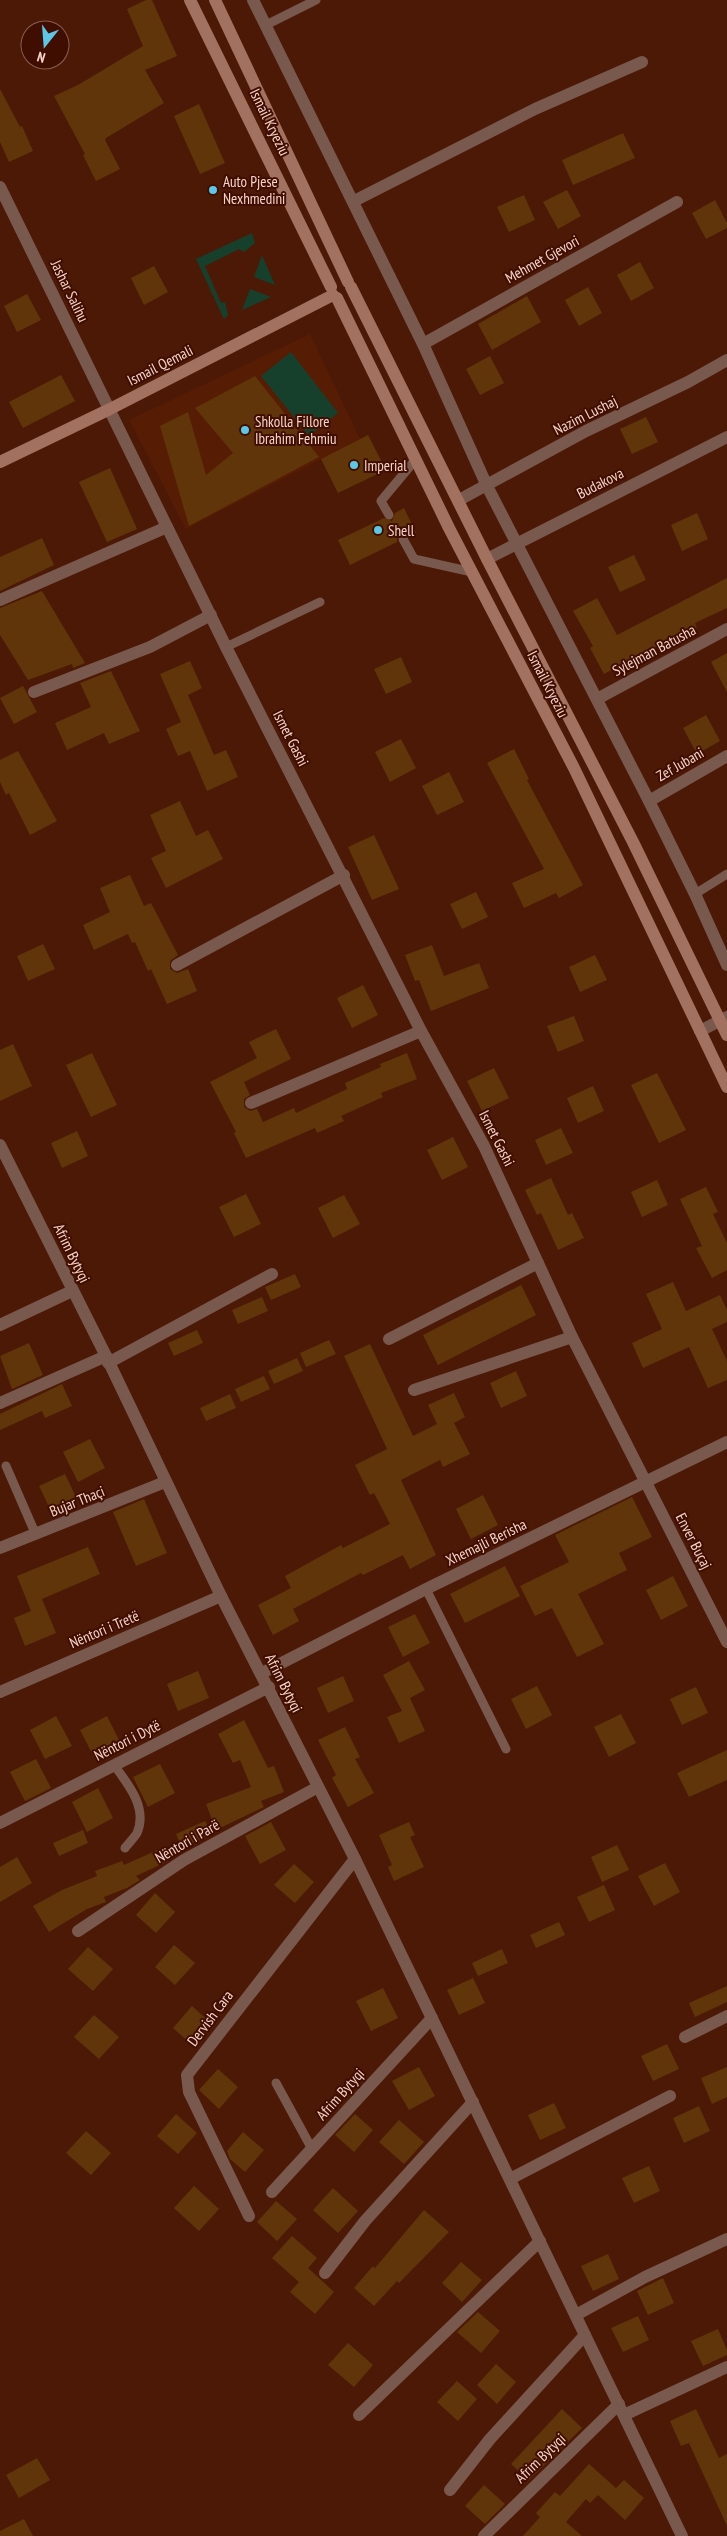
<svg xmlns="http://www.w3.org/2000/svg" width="727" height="2536" font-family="'PT Sans Narrow',sans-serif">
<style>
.built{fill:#561c04}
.green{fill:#16402c}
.building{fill:#60350a}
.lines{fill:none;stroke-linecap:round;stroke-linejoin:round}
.lane{stroke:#79594e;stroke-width:9}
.street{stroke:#79594e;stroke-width:12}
.secondary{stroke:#a37160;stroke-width:12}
.poi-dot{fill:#5cc7e7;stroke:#400e00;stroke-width:2}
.labels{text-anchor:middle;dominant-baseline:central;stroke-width:4;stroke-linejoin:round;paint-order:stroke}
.street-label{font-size:15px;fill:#f6d4c9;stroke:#400e00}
.poi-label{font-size:15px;fill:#f6d4c9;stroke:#400e00;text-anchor:start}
</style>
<rect width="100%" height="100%" fill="#4c1906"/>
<path class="built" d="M310 334 360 439 186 529 129 420Z"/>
<g class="green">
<path d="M252 233 255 243 244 252 239 249 205 266 221 303 225 302 228 315 224 319 196 259Z"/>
<path d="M262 255 275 285 254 277Z"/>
<path d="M250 289 271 297 242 310Z"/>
<path d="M291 352 338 413 309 436 261 376Z"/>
</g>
<g class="building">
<path d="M146 0H152L177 56 145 70 164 103 106 138 105 140 120 169 96 181 83 155 85 154 54 96 78 85 143 46 127 9Z"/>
<path d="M0 89 20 127 22 126 33 151 9 162 0 142Z"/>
<path d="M199 104 225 163 200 174 174 116Z"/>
<path d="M623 133 635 158 573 185 562 160Z"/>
<path d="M567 190 581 216 558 229 543 202Z"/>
<path d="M524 195 535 220 509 232 497 207Z"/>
<path d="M715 200 727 223V228L706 239 692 213Z"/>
<path d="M640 262 654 288 631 301 617 275Z"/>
<path d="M154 266 168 292 144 305 131 278Z"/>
<path d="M588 287 602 313 579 326 565 300Z"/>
<path d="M27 294 41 320 17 332 4 306Z"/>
<path d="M527 296 541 322 492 350 478 324Z"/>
<path d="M490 356 504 383 480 395 466 369Z"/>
<path d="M61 375 75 401 23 428 9 402Z"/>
<path d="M255 376 319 457 189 526 160 426 188 412 206 475 233 453 195 408Z"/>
<path d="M646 417 658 442 632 454 620 429Z"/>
<path d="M368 435 386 470 338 493 321 459Z"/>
<path d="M110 468 137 529 107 542 79 482Z"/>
<path d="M404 508 416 533 409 536 400 533 397 536V542L350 565 338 540 384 518 392 521 395 513Z"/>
<path d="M697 513 708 539 682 551 671 525Z"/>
<path d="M42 538 54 565 0 591V557Z"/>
<path d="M634 555 646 580 620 592 608 567Z"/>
<path d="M727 578V608L695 623 697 628 674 640 673 638 604 674 590 648 593 646 573 611 597 598 617 635Z"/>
<path d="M42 591 85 663 73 668 72 664 28 680 0 635V608Z"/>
<path d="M727 653V692L711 662Z"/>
<path d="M401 657 412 682 386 694 374 669Z"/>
<path d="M190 661 202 688 188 695 214 755 226 750 238 777 207 791 190 751 178 756 166 729 181 722 160 674Z"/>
<path d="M111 671 140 731 109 744 104 733 67 750 55 723 91 707 80 683Z"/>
<path d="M23 686 37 712 14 724 0 698Z"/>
<path d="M706 715 720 741 697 754 683 728Z"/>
<path d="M401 739 416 768 390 782 375 752Z"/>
<path d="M514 749 529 779 527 780 583 885 559 898 556 893 524 908 512 883 544 869 487 763Z"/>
<path d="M18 751 57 821 30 835 9 793 6 795 0 782V760Z"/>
<path d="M449 772 464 802 437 815 422 786Z"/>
<path d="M180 801 196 836 208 830 223 859 166 888 151 858 166 851 150 815Z"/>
<path d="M374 835 399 889 372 900 348 847Z"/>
<path d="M130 875 144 906 151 903 178 955 170 961V969L177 973 188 969 197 991 167 1004 151 969 148 971 135 942 132 943 128 934 94 950 83 925 110 912 100 888Z"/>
<path d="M476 892 488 917 462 929 450 904Z"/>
<path d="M43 944 55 969 28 981 17 956Z"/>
<path d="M432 945 444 976 479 963 489 988 431 1011 419 980 415 981 405 955Z"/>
<path d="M595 955 607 980 580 992 569 967Z"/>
<path d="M363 985 378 1015 352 1028 337 998Z"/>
<path d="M574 1016 584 1041 558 1052 547 1026Z"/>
<path d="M276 1029 291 1059 244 1082 250 1095 244 1099V1107L250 1111 257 1109 263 1122 294 1108 296 1113 347 1089 345 1083 381 1067 380 1064 407 1053 417 1079 381 1093 383 1097 341 1116 344 1121 317 1133 315 1128 246 1158 234 1133 236 1132 210 1082 257 1058 249 1042Z"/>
<path d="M13 1044 32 1086 0 1101V1050Z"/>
<path d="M92 1053 117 1105 91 1117 66 1065Z"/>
<path d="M494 1068 509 1098 482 1111 467 1081Z"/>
<path d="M657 1073 686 1130 659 1143 631 1085Z"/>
<path d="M593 1086 604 1111 578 1123 567 1098Z"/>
<path d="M561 1128 573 1153 546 1165 535 1140Z"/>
<path d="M77 1131 88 1156 62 1168 51 1143Z"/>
<path d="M453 1137 468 1167 442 1180 427 1150Z"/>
<path d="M551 1178 568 1215 572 1213 584 1238 558 1250 541 1213 537 1215 525 1190Z"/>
<path d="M657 1180 668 1205 642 1217 631 1192Z"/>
<path d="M706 1187 718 1212 713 1214 727 1243V1270L712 1278 696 1248 702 1246 680 1199Z"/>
<path d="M246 1194 261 1224 234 1237 219 1207Z"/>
<path d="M344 1195 360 1224 333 1238 318 1208Z"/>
<path d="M295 1274 301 1287 271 1300 265 1287Z"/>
<path d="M673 1282 686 1311 720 1295 727 1310V1322L712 1329 727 1361V1380L708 1388 689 1347 643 1368 632 1343 662 1329 646 1294Z"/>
<path d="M521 1285 536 1315 438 1365 423 1335Z"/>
<path d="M262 1297 268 1311 238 1324 232 1310Z"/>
<path d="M197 1330 203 1343 174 1356 168 1343Z"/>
<path d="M329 1340 336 1354 306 1367 300 1353Z"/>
<path d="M29 1343 43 1375 12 1389 0 1356Z"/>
<path d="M370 1344 413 1436 437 1424 428 1405 454 1393 465 1417 454 1423 470 1454 443 1467 440 1460 401 1480 436 1555 410 1569 403 1555 363 1575 361 1573 293 1609 299 1621 273 1635 258 1605 291 1588 285 1576 341 1545 343 1548 390 1524 374 1493 370 1495 355 1465 387 1449 344 1356Z"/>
<path d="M297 1358 303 1371 274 1384 268 1371Z"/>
<path d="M516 1371 527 1396 501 1408 490 1383Z"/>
<path d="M264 1376 270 1389 241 1402 235 1389Z"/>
<path d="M62 1384 72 1406 45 1418 42 1411 0 1430V1414Z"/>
<path d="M230 1394 236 1408 206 1421 200 1408Z"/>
<path d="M90 1439 105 1468 78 1482 63 1452Z"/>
<path d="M65 1474 77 1499 51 1511 39 1486Z"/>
<path d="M483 1495 498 1525 471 1539 456 1509Z"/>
<path d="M632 1497 652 1537 619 1553 627 1570 578 1594 604 1644 577 1657 552 1608 535 1616 520 1586 569 1562 555 1535Z"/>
<path d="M144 1499 167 1553 136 1566 113 1512Z"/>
<path d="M88 1547 100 1574 42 1599 56 1633 25 1646 14 1618 31 1611 17 1576Z"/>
<path d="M505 1566 520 1596 465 1623 450 1594Z"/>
<path d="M673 1576 688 1606 661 1620 646 1590Z"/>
<path d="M415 1614 430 1643 403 1657 388 1627Z"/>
<path d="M409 1661 425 1690 410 1698 425 1731 399 1743 387 1717 402 1711 383 1675Z"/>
<path d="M198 1671 209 1698 178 1711 167 1684Z"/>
<path d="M343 1676 354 1701 328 1713 317 1688Z"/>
<path d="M537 1686 552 1715 526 1729 511 1699Z"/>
<path d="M696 1687 708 1713 682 1725 670 1699Z"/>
<path d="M621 1714 636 1743 609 1757 594 1727Z"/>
<path d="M56 1716 72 1746 45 1759 30 1730Z"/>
<path d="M107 1716 122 1746 95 1759 80 1730Z"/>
<path d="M244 1720 268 1768 274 1766 284 1792 261 1801 264 1807 216 1830 206 1804 251 1787 240 1760 233 1763 218 1734Z"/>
<path d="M345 1727 360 1757 355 1759 374 1793 348 1807 332 1778 336 1775 318 1740Z"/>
<path d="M727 1750V1780L689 1797 677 1773Z"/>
<path d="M36 1759 51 1788 25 1801 10 1772Z"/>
<path d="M160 1764 175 1793 148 1807 133 1777Z"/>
<path d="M98 1788 113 1818 87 1832 72 1802Z"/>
<path d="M205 1821 212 1834 182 1848 176 1834Z"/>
<path d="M271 1822 286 1850 260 1864 245 1836Z"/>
<path d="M409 1822 415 1835 410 1837 424 1867 394 1881 388 1867 392 1865 379 1835Z"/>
<path d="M83 1830 88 1843 59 1856 53 1843Z"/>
<path d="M617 1845 629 1870 602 1882 591 1857Z"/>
<path d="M162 1848 168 1861 136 1876 140 1880 127 1888 104 1897 106 1902 87 1909 49 1932 33 1906 62 1890 97 1876 95 1871 122 1861 124 1865Z"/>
<path d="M17 1857 32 1883 0 1902V1867Z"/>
<path d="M665 1863 680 1892 654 1906 638 1876Z"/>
<path d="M294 1864 314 1882 295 1903 274 1885Z"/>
<path d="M604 1885 615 1910 589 1922 577 1897Z"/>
<path d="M155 1893 175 1912 156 1933 136 1915Z"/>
<path d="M559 1922 565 1935 536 1948 530 1935Z"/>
<path d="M174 1945 195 1963 175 1985 155 1967Z"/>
<path d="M88 1947 113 1969 93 1991 68 1969Z"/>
<path d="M502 1949 508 1963 478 1976 472 1963Z"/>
<path d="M473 1978 485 2003 459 2015 447 1990Z"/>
<path d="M727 1986V2002L695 2017 689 2003Z"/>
<path d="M383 1988 398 2018 371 2031 356 2001Z"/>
<path d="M192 2006 213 2025 193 2046 173 2028Z"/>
<path d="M94 2015 119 2037 99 2059 74 2037Z"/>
<path d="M667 2044 679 2069 653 2081 641 2056Z"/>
<path d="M419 2067 435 2096 409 2110 392 2081Z"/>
<path d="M727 2067V2097L712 2104 701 2078Z"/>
<path d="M218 2069 238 2087 219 2109 199 2090Z"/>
<path d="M554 2103 566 2128 540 2140 528 2115Z"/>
<path d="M699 2106 710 2131 684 2143 673 2118Z"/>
<path d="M176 2114 197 2133 178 2154 157 2136Z"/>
<path d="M355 2114 373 2130 354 2152 335 2135Z"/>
<path d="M399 2120 424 2142 404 2164 379 2142Z"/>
<path d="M86 2131 111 2153 91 2175 66 2153Z"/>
<path d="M243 2132 264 2150 245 2172 230 2159 227 2151Z"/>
<path d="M649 2166 660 2191 634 2203 622 2178Z"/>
<path d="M194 2186 219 2209 199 2231 174 2208Z"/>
<path d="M333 2188 358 2211 338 2233 313 2210Z"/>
<path d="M276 2201 297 2219 277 2241 257 2222Z"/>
<path d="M424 2210 449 2232 399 2283 397 2281 374 2306 354 2288 373 2266 375 2268Z"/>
<path d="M292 2236 317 2258 308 2268 334 2292 315 2314 290 2292 299 2282 272 2258Z"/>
<path d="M608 2254 619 2279 593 2291 581 2266Z"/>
<path d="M461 2262 482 2280 462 2302 442 2283Z"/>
<path d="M663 2278 674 2303 648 2315 637 2291Z"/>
<path d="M478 2312 500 2331 481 2353 457 2332Z"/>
<path d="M638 2316 649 2340 623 2352 611 2328Z"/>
<path d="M718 2329 727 2350V2355L703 2366 691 2341Z"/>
<path d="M348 2343 373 2365 354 2387 328 2365Z"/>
<path d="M496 2364 516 2382 497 2404 477 2385Z"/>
<path d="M457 2381 477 2399 458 2421 437 2402Z"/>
<path d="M562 2409 582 2428 529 2480 511 2464Z"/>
<path d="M696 2409 719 2458 727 2454V2526L689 2443 681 2446 670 2421Z"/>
<path d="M37 2458 50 2480 19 2498 6 2475Z"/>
<path d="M589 2464 616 2488 624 2480 644 2498 625 2520 598 2495 590 2503 586 2499 566 2522 582 2536H523L540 2517 536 2513 555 2492 560 2496Z"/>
<path d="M484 2485 505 2504 485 2524 465 2506Z"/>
<path d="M24 2519 33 2536H0V2531Z"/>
</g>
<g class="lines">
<g class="lane">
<path d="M266 25 316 0"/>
<path d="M389 515 381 501 416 459"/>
<path d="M403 539 414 559 472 572"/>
<path d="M226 647 320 602"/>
<path d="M695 894 727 874"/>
<path d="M6 1466 36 1535"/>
<path d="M426 1589 506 1749"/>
<path d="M114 1765C128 1784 148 1808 137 1833 134 1838 128 1844 125 1848"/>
<path d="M276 2083 312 2149"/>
</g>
<g class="street">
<path d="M253 0 423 344 487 486 649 801 695 894 727 965"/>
<path d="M0 187 226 647 421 1031 484 1146 572 1337 727 1642"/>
<path d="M354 201 535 109 642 62"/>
<path d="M423 344 677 202"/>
<path d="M459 500 586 431 688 382 727 360"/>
<path d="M487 559 727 437"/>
<path d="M0 600 167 527"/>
<path d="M34 692 150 647 211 615"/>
<path d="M597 699 727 629"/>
<path d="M649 801 727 756"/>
<path d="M177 965 344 875"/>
<path d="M700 1031 727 1017"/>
<path d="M251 1103 421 1031"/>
<path d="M0 1145 106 1356 221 1596 355 1859 682 2536"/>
<path d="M0 1325 72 1291"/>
<path d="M389 1339 538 1263"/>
<path d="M108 1363 272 1274"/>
<path d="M414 1390 572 1337"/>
<path d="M0 1403 106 1356"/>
<path d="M0 1548 165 1482"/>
<path d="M262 1673 426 1589 727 1442"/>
<path d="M0 1692 221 1596"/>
<path d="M0 1823 269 1687"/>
<path d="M78 1931 184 1860 318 1787"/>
<path d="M685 2037 727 2016"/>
<path d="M510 2179 670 2096"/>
<path d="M272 2192 432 2018"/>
<path d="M249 2216 189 2092 187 2075 355 1859"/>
<path d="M325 2273 365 2221 473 2102"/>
<path d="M576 2315 645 2277 727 2239"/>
<path d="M359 2415 540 2241"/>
<path d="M624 2415 727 2367"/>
<path d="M450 2490 490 2439 585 2335"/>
<path d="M484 2536 619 2404"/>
</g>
<g class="secondary">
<path d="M190 0 331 287"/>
<path d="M215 0 348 282"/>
<path d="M351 287 487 559 633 842 727 1035"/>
<path d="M337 298 449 528 574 768 727 1087"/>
<path d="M0 462 110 409 333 295"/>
</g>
</g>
<g class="poi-dot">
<circle cx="213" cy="190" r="5"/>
<circle cx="245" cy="430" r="5"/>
<circle cx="354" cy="465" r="5"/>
<circle cx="378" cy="530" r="5"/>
</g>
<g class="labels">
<g class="street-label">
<text transform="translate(270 122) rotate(64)">Ismail Kryeziu</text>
<text transform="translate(542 259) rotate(-29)">Mehmet Gjevori</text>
<text transform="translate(70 291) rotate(64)">Jashar Salihu</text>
<text transform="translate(160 365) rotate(-27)">Ismail Qemali</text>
<text transform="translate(585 415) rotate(-27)">Nazim Lushaj</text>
<text transform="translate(600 483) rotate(-27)">Budakova</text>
<text transform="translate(654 650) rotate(-28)">Sylejman Batusha</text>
<text transform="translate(548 684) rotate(63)">Ismail Kryeziu</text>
<text transform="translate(291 738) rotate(63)">Ismet Gashi</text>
<text transform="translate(680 764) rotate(-30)">Zef Jubani</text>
<text transform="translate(497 1138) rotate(63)">Ismet Gashi</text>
<text transform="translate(72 1253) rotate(64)">Afrim Bytyqi</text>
<text transform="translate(77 1501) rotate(-22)">Bujar Thaçi</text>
<text transform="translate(694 1541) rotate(63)">Enver Buçaj</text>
<text transform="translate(486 1542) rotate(-26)">Xhemajli Berisha</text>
<text transform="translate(104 1629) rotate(-23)">Nëntori i Tretë</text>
<text transform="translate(284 1683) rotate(63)">Afrim Bytyqi</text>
<text transform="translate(127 1740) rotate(-27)">Nëntori i Dytë</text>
<text transform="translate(187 1841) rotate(-30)">Nëntori i Parë</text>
<text transform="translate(210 2018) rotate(-53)">Dervish Cara</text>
<text transform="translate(340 2094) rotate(-48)">Afrim Bytyqi</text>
<text transform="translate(540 2458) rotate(-44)">Afrim Bytyqi</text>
</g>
<g class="poi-label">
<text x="223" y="181">Auto Pjese<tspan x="223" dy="17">Nexhmedini</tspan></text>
<text x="255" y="421">Shkolla Fillore<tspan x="255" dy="17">Ibrahim Fehmiu</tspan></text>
<text x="364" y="465">Imperial</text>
<text x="388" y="530">Shell</text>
</g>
</g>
<g transform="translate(45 45) rotate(197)"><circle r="24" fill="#400e00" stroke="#895d50"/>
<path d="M0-4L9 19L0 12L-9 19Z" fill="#5cc7e7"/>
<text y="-8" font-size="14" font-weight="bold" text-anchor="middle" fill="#f6d4c9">N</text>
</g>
</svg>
